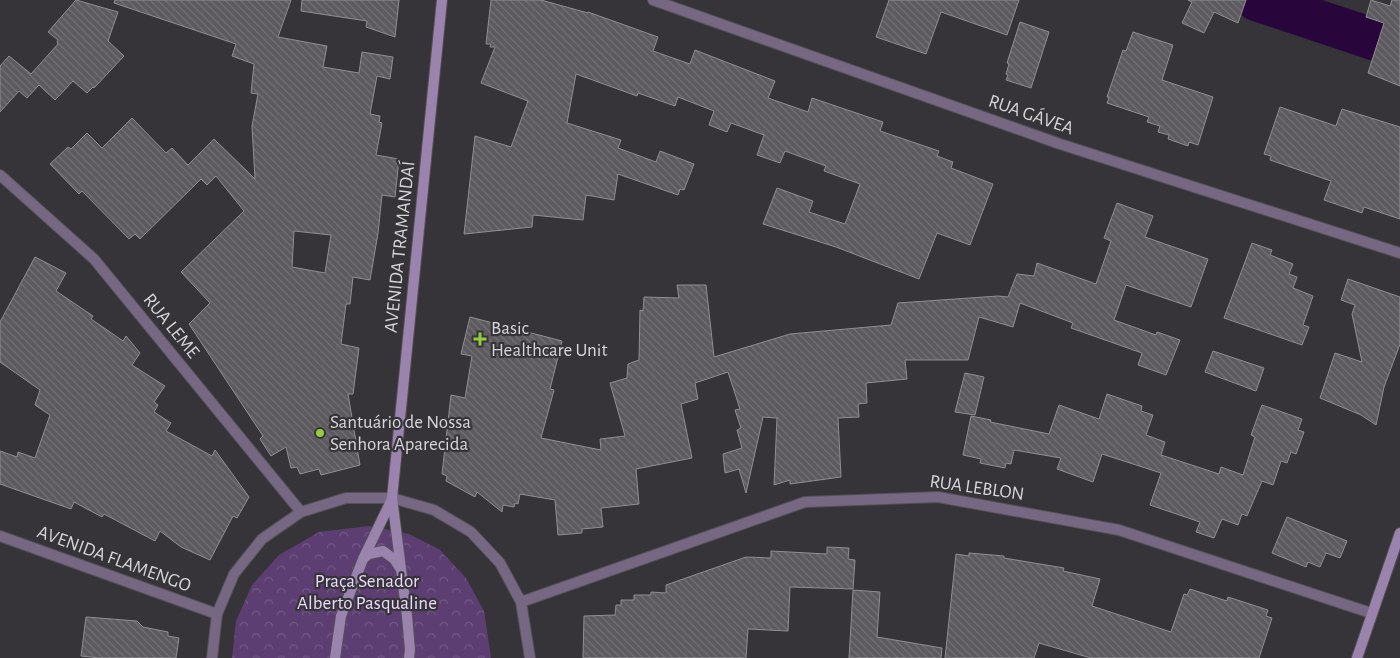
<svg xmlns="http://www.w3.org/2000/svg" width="1400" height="658" font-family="'Alegreya Sans',sans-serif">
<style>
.forest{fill:url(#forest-crowns)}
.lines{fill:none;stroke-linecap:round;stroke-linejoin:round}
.river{stroke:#28063c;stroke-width:42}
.building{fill:url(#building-back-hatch);stroke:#918e93;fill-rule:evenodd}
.street-casing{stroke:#535156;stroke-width:12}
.secondary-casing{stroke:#535156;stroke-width:12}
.street{stroke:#766882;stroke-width:10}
.secondary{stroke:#9a84ad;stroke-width:10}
.poi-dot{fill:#92cd3e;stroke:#363439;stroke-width:2}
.labels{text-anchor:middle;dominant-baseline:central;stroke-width:4.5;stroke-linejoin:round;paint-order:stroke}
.street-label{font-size:19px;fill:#d6d5d8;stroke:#363439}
.poi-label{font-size:19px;fill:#d6d5d8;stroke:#363439;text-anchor:start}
.park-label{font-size:19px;fill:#ebd9fb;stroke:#363439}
</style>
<defs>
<pattern id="forest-crowns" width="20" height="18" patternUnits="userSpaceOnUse" patternTransform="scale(1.25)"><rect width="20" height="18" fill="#5c3e73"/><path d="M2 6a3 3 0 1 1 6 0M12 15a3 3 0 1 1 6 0" fill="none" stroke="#735986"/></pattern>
<pattern id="building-back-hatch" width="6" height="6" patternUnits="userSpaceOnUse" patternTransform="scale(1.25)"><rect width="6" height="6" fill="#5c5a5f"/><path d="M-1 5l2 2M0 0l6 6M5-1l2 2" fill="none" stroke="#737175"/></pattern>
</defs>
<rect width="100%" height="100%" fill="#363439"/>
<path class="forest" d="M369 526 409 534 440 550 466 578 484 611 491 658H232L236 621 252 585 279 555 319 532Z"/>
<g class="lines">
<path class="river" d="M1256 0 1400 48"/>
</g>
<g class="building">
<path d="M76 0 118 12 108 41 124 56 94 88 93 87 87 93 73 81 55 100 39 85 27 98 19 91 0 112V66L9 56 31 74 58 44 57 42 58 40 48 32Z"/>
<path d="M115 0H291L278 37 327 46 323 67 359 73 362 52 393 57 390 79 377 76 370 114 380 116 379 122 382 123 376 155 399 159 395 197 382 195 378 233 370 280 353 277 350 304H346L341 344 359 348 353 394H348L360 465 321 475 319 469 300 474 297 467 291 468 286 447 271 456 260 439 263 436 189 324 210 303 181 272 244 211 216 176 207 185 201 179 140 239 135 234 129 239 82 191 79 194 50 164 68 147 71 149 87 133 102 148 132 118 166 153 172 148 188 165 214 139 255 179 252 126 258 94 251 93 254 64 232 56 236 44 114 3ZM294 231 331 235 325 273 292 267Z"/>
<path d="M302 0H399L395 37 366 27 367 21 301 11Z"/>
<path d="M491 0H541L588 13V12L658 37 653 51 690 64 695 50 775 81 768 98 808 112 812 98 883 122 880 131 939 151 937 156 953 162 951 168 993 184 970 245 937 233 919 279 836 247 763 224 777 188 813 201 809 212 845 224 860 184 824 171 826 166 785 151 780 163 757 155 764 135 731 123 727 132 709 125 714 111 678 97 675 106 638 93 637 96 576 74 567 123 621 140 618 148 656 162 660 151 694 164 684 190 680 189 678 195 618 174 614 200 586 195 583 220 533 215 532 227 464 234 475 136 511 147 528 101 481 83 495 47H490L491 44H486Z"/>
<path d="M889 0H1019L1007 35 941 12 926 54 876 37Z"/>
<path d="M1188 0H1246L1238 23 1214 12 1204 33 1182 23 1192 2Z"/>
<path d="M1371 0 1390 6 1392 0H1400V86L1368 73 1384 23 1366 17Z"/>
<path d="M1020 22 1049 32 1031 88 1006 80 1008 75 1006 74 1009 64 1007 63Z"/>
<path d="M1133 32 1173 45 1162 80 1213 97 1198 145 1189 142 1188 146 1168 139 1169 135 1158 132 1160 126 1147 122 1149 117 1107 103 1109 98 1107 97 1123 50 1126 51Z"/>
<path d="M1280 107 1336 126 1342 109 1400 127V219L1364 207 1362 213 1324 200 1331 181 1270 160 1271 156 1264 154Z"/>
<path d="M1117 203 1153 216 1145 237 1208 259 1191 307 1126 285 1114 320 1156 335 1157 332 1180 340 1166 375 1138 365 1142 353 1071 328 1073 323 1020 303 1013 327 979 317 968 360H905L907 379 866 383 867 403 858 404 859 417 838 418 841 477 790 484V480L774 485 777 418 763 417 746 493 739 469 725 473 723 454 742 448 737 430 741 428 735 410 740 409 728 372 695 383 698 399 681 404 692 458 636 469 639 504 601 508 603 527 582 529V533L558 535 555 500 520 494 518 504 515 503 514 507 503 505 502 512 477 492 475 497 446 481 447 476 442 474 451 395 465 398 472 356 461 354 470 317 562 341 550 389 554 390 541 438 601 450 600 439 625 436 610 383 627 378 628 364 639 360 640 310 643 311 644 297 679 298 677 285H706L714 357 790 334 891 325 898 303 998 296 1008 297 1017 274 1034 276 1037 263 1096 284 1111 241 1104 238Z"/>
<path d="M1252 243 1272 250 1270 255 1293 264 1289 274 1297 277 1293 288 1313 296 1303 325 1309 327 1302 345 1224 318Z"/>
<path d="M35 257 66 273 56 291 93 316 91 319 123 341 126 336 140 353 132 365 165 386 154 402 158 405 154 412 171 423 166 431 212 456 215 450 249 497 237 518 233 516 210 560 181 547 160 531 155 541 104 514 102 517 74 502 71 509 0 484V451L17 457 18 452 35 458 50 415 35 405 40 390 0 362V322Z"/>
<path d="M1348 279 1400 297V344L1384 387 1376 425 1361 415 1320 398 1335 353 1362 362 1352 314 1355 305 1341 300Z"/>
<path d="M1213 351 1264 368 1256 391 1205 372Z"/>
<path d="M965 373 984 377 975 415 955 412Z"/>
<path d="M1107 394 1142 406 1141 411 1153 415 1146 435 1165 442 1161 455 1219 474 1221 467 1243 475 1255 437 1251 435 1262 405 1302 419 1298 430 1304 432 1296 454 1291 452 1287 463 1281 461 1273 485 1262 481 1247 516 1242 514 1238 525 1222 519 1214 538 1196 532 1200 522 1150 505 1161 473 1102 454 1093 482 1057 469 1061 458 1014 450 1011 464 1006 463 1005 468 980 463 981 459 963 455 971 416 991 420 990 422 1049 434 1059 405 1099 419Z"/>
<path d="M1287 517 1347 541 1340 558 1326 553 1320 567 1308 562 1306 567 1272 553Z"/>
<path d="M827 547 849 548 848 559 855 560 853 589 790 587 788 631 748 629 746 658H583L584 616 615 615 616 605H621V600H634V595H651V592L666 593V585L746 557 771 558V551L827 554Z"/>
<path d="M969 553 1004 556V558L1064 568 1063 571 1100 579 1092 606 1171 632 1184 594 1187 595 1190 589 1227 601 1228 597 1268 610 1266 616 1272 618 1259 658H1091L1039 643 1034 658H945L956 554 969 556Z"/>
<path d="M853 590 880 592 877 637 942 648 941 658H849Z"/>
<path d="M86 617 137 621 143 627 168 632V636L179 638 176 658H100L81 656Z"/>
</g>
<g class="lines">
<defs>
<g id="street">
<path d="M653 0 1060 144 1400 253"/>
<path d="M0 175 94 259 301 512"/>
<path d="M0 536 217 614"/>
<path d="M521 602 805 502 938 497 1119 530 1371 613"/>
<path d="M212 658 217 614 234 574 262 539 301 512 346 498H392L434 510 471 532 500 563 521 602 530 658"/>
</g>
<g id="secondary">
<path d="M363 559 369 554 383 551 394 559 400 568"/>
<path d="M335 658 341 616 363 559 392 499"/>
<path d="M409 658 410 650 407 616 392 498 442 0"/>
<path d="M1357 658 1400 533"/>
</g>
</defs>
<use href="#street" class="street-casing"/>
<use href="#secondary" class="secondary-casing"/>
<use href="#street" class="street"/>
<use href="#secondary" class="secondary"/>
</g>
<g class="poi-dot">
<path d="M477.5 331.5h5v5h5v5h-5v5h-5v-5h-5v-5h5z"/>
<circle cx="320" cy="433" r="5"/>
</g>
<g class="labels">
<g class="street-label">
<text transform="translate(1031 115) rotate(19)">RUA GÁVEA</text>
<text transform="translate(400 247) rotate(-84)">AVENIDA TRAMANDAÍ</text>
<text transform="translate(171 326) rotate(51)">RUA LEME</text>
<text transform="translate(977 488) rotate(8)">RUA LEBLON</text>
<text transform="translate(114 559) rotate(20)">AVENIDA FLAMENGO</text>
</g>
<g class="poi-label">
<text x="491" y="328">Basic<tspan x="491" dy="22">Healthcare Unit</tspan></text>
<text x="330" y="422">Santuário de Nossa<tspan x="330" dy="22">Senhora Aparecida</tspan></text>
</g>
<g class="park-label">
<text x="367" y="581">Praça Senador<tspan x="367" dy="22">Alberto Pasqualine</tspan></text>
</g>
</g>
</svg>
